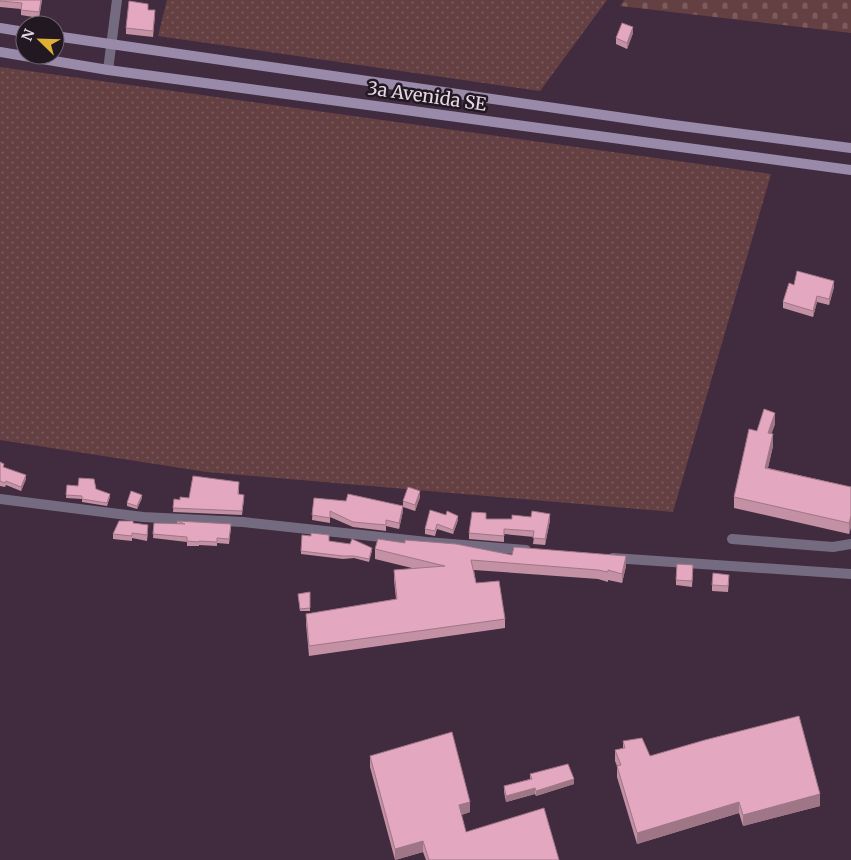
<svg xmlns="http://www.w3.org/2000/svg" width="851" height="860" font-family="Merriweather,serif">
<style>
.grass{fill:url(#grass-dots)}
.cemetery{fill:url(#cemetery-stones)}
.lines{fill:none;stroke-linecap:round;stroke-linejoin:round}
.street{stroke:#756b80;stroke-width:10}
.secondary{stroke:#998aaa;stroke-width:10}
.wall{fill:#c390a4}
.shaded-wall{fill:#9f7686}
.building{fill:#e3a8bf;stroke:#9f7686}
.labels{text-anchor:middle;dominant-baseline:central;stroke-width:5;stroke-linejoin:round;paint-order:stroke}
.street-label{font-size:18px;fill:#e5d7e3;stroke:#221821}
</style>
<defs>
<pattern id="grass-dots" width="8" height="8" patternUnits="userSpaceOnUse" patternTransform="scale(1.25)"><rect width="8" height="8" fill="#654042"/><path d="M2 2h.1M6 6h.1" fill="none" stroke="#7b5b5d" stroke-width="1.8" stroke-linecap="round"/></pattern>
<pattern id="cemetery-stones" width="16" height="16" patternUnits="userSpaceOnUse" patternTransform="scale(1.25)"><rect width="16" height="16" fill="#654042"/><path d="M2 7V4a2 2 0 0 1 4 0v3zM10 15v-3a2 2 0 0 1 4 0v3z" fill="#7b5b5d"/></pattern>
</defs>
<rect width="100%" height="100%" fill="#412b3f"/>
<g class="grass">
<path d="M167 0H607L540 91 158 36Z"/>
<path d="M0 67 771 174 673 512 207 472 0 440Z"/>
</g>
<path class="cemetery" d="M624 0H851V33L620 6Z"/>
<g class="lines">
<g class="street">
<path d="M108 70 117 0"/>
<path d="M0 499 143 517 243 522 427 542 526 550"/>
<path d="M732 539 833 547 851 544"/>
<path d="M613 558 851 574"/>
</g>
<g class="secondary">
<path d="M0 28 25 32"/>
<path d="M55 36 666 124 851 148"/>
<path d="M0 52 108 70 851 170"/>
</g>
</g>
<g class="wall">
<path d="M0 0H42L39 18 21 15V9L0 7Z"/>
<path d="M148 10 155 16 153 37 126 34V28Z"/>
<path d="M633 33 627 49 616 44V38Z"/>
<path d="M794 285 834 287 829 305 817 302 813 317 783 308V302Z"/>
<path d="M775 424 771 434 773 446 768 468 851 487V527L849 534 734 508V497L757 431Z"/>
<path d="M0 462 4 467 26 479 21 491 6 485 5 487 0 486Z"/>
<path d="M67 485 96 489 110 497 107 506 82 502V499L66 498Z"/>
<path d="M239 486V494L244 499 242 515 173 512 174 499 180 500 189 498Z"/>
<path d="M420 497 415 511 403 507V501Z"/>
<path d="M142 498 137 509 127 506V503Z"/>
<path d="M314 498 403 511 399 529 386 526V531L353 527 330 517V523L312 520Z"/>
<path d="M446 515 458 520 453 534 437 529 435 536 425 534V529Z"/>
<path d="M486 519 550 520 545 545 533 544 534 537 504 534V542L469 539V533Z"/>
<path d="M177 521 231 528 229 544 217 543V546L199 545V546H187V542L153 538 154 523 177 524Z"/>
<path d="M133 523 148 531 147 541 132 538V541L113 539V534Z"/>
<path d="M329 541 372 551 369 562 354 558 343 559 301 554V551Z"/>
<path d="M405 543 512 555 626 566 622 583 608 580V582L598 579 474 570 476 583 505 619V628L309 656 306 624V614L396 599 394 580V570L416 569 375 559V549Z"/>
<path d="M693 571 692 587 676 585V580Z"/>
<path d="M729 580 728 592 712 591V585Z"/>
<path d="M310 592V611H300L298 594Z"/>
<path d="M623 741 650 756 820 806 743 826 739 813 637 844 617 777V766L615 761V750L623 748Z"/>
<path d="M370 756 470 812 461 815 466 832 559 860H426L423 852 395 860 370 767Z"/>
<path d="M530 774 574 784 536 796 535 794 506 802 504 792V786L530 779Z"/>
</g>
<g class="shaded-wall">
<path d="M41 0H42L39 18V12Z"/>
<path d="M633 27V33L627 49V43Z"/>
<path d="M834 281V287L829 305V299Z"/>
<path d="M817 296V302L813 317V311Z"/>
<path d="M775 413V424L768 444V433Z"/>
<path d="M773 434V446L765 479V468Z"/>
<path d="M26 475V479L21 491V487Z"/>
<path d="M420 491V497L415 511V505Z"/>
<path d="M142 495V498L137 509V506Z"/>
<path d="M403 506V511L399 529V523Z"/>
<path d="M550 514V520L545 545V539Z"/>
<path d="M458 516V520L453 534V530Z"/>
<path d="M851 516V527L849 534V523Z"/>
<path d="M626 556V566L622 583V574Z"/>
<path d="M574 779V784L536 796V791Z"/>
<path d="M535 788V794L506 802V796Z"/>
<path d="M820 794V806L743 826V815Z"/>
<path d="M470 802V812L459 816V805Z"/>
<path d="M739 802V813L637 844V833Z"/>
<path d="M423 841V852L395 860V849Z"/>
</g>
<g class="building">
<path d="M0 0H41L39 12 21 10 22 3 0 1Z"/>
<path d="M129 1 148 4V10H155L153 31 126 28Z"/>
<path d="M622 23 633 27 627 43 616 38Z"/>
<path d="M797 271 834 281 829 299 817 296 813 311 783 302 789 283 794 285Z"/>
<path d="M764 409 775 413 768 433 773 434 765 468 851 487V516L849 523 734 497 749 429 757 431Z"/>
<path d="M0 462 4 464 3 467 26 475 21 487 6 481 5 483 0 481Z"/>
<path d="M193 476 239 482 238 494 244 495 242 511 173 508 174 499 180 500V497L189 498Z"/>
<path d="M79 478 94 479 96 489 110 494 107 503 82 499V496L66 495 67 485 78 486Z"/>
<path d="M408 487 420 491 415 505 403 501Z"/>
<path d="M131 491 142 495 137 506 127 503Z"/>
<path d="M348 494 403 506 399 523 386 520V525L353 522 330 511V518L312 515 314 498 346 501Z"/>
<path d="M430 510 446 515 447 511 458 516 453 530 437 524 435 531 425 529Z"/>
<path d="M532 511 550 514 545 539 533 538 534 531 504 529V536L469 533 472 512 486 513V519H512V515L531 517Z"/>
<path d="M119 521H133V523L148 525 147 535 132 533V536L113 534Z"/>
<path d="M177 521 231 524 229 539 217 538V542L199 541V542L187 541V537L153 534 154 523 185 524Z"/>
<path d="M311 533 329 535V541L350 544 352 539 372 548 369 559 354 556H343L301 551 302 535 311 536Z"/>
<path d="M378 539 405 543V540L456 544 512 555 514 547 626 556 622 574 608 570V572L598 570 471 560 476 583 499 581 505 619 309 646 306 614 397 599 394 570 445 566 375 549Z"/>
<path d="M677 564 693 565 692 581 676 580Z"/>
<path d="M713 573 729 575 728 586 712 585Z"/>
<path d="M310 592V608L300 609 298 594Z"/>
<path d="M799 716 820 794 743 815 739 802 637 833 617 766 621 765 615 750 625 748 623 741 642 738 650 756 705 740Z"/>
<path d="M452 732 470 802 459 805 466 832 544 808 559 860H429L423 841 395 849 370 756Z"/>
<path d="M568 764 574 779 536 791 535 788 506 796 504 786 532 779 530 774Z"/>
</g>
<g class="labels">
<g class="street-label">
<text transform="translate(427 96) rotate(8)">3a Avenida SE</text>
</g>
</g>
<g transform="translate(40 40) rotate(293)"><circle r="24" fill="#221821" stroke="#70646f"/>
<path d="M0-4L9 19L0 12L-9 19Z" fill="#dfb034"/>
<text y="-8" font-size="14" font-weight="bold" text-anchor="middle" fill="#e5d7e3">N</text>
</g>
</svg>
